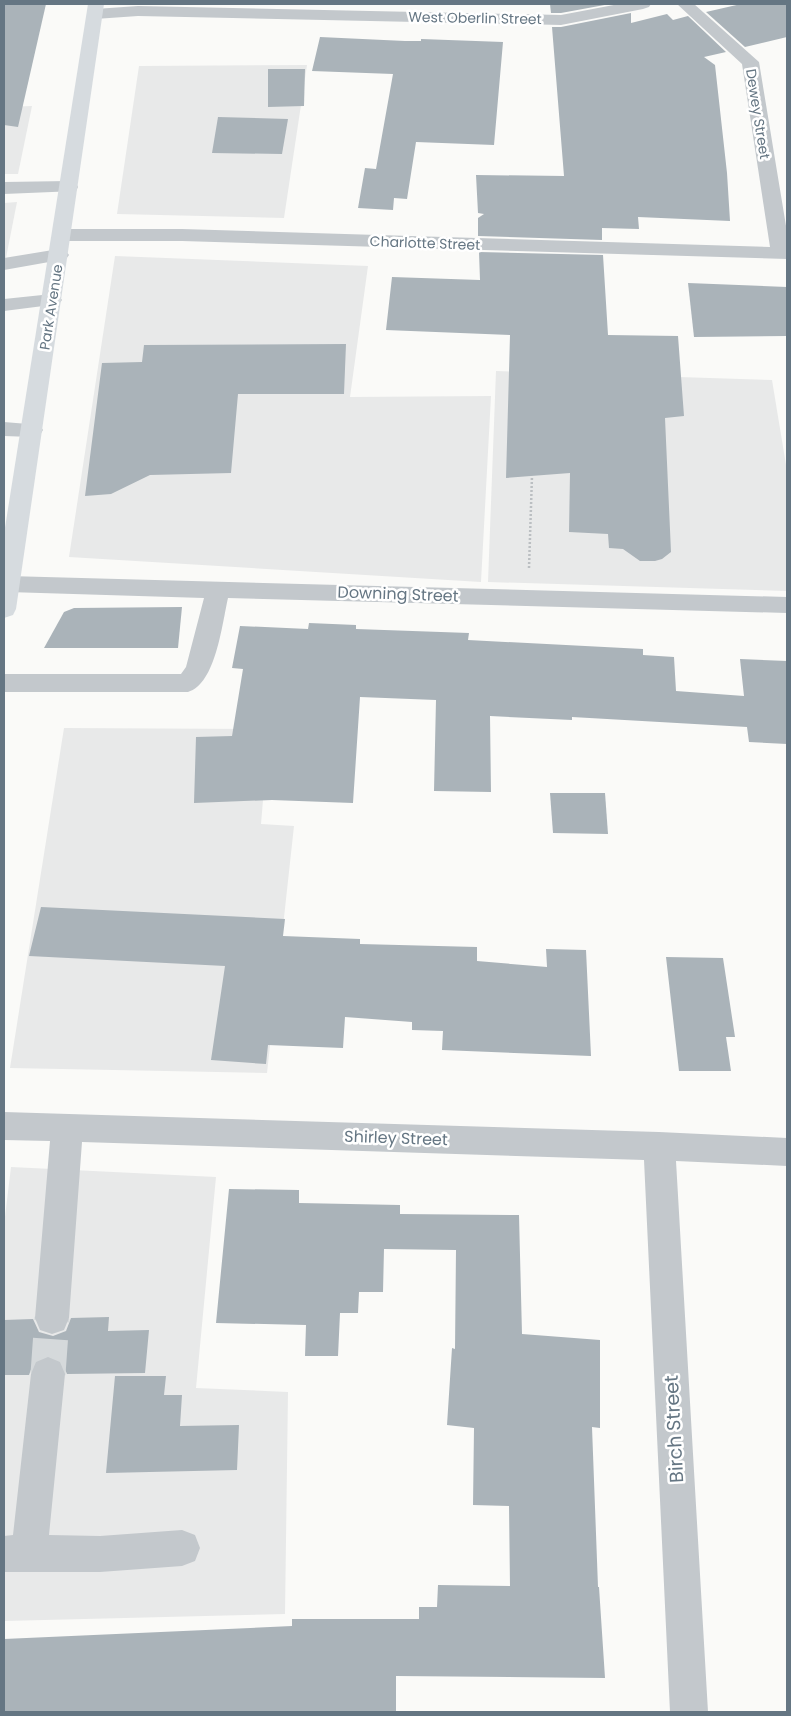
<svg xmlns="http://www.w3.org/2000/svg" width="791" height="1716" font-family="Poppins,sans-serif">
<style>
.built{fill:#e8e9e9}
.building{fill:#aab3b9}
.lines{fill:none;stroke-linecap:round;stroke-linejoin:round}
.minor-tunnel{stroke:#d5d9db;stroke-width:35;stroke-dasharray:35 18;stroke-linecap:butt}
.path{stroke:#bbbfc2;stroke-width:2.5;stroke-dasharray:2 2;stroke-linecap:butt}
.minor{fill:#c3c8cc;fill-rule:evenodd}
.highway{fill:#d6dbdf;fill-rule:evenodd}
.labels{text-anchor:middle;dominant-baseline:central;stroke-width:5;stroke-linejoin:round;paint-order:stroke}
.far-street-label{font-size:14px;fill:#657683;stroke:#fff}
.street-label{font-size:16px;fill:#657683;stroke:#fff}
.near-street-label{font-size:19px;fill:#657683;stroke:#fff}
</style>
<rect width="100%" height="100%" fill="#fafaf8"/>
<g class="built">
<path d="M307 65 284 218 117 214 139 66Z"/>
<path d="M32 106 18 174H4V107Z"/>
<path d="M17 202 4 268V203Z"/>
<path d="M115 256 368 266 350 397 491 396 481 582 69 557Z"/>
<path d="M496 371 772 380 787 471V591L488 582Z"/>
<path d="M64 728 269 729 261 824 294 826 267 1073 10 1068Z"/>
<path d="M11 1167 216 1177 196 1388 288 1392 285 1614 4 1621V1225Z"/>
</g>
<g class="building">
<path d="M4 4H46L18 127 4 125Z"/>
<path d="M550 4H610L561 13H551Z"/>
<path d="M741 4H787V37L745 47 706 12Z"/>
<path d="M631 13V23L667 14 673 20 688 16 726 52 704 57 715 65 727 173 730 221 638 217 639 229 602 228V240L478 236V218L484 214 478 213 476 175 564 176 552 27H561Z"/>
<path d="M320 37 405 41H421V39L503 42 494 145 416 142 407 199 394 198 393 210 358 208 365 168 376 169 393 74 312 71Z"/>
<path d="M268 69H305L304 106 268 107Z"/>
<path d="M218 117 288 119 282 154 212 153Z"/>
<path d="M479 252 603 255 608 335 678 336 684 416 665 418 671 552 662 559 655 561H640L623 549 609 548 608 534 569 532 570 473 506 478 510 335 386 330 392 277 480 280Z"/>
<path d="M688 283 787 287V336L694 337Z"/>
<path d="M346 344 344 394H238L231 473 150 475 111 494 85 496 102 363 142 362 144 345Z"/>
<path d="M182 607 178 648H44L64 612 74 608Z"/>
<path d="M309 623 356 625V629L469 633 468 640 643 649V655L674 657 676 691 744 696 740 659 787 661V744L749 742 747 727 572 717V720L490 716 491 792 434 791 436 700 360 697 353 803 272 800 194 803 196 737 232 736 243 669 232 668 240 626 308 629Z"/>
<path d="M550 793H605L608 834 553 833Z"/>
<path d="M41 907 285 919 283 936 360 939V944L477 947V961L547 967 546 949 586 950 591 1056 442 1050 443 1031 412 1030V1022L345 1017 343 1048 268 1045 266 1064 211 1060 225 966 29 956Z"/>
<path d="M666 957 723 958 735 1037H726L731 1071H679Z"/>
<path d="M229 1189 299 1190V1203L400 1205V1214L519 1215 522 1334 600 1340V1428L592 1427 598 1587H599L605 1678 396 1676V1712H4V1639L292 1626V1619H419V1607H437L438 1585 510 1586 509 1506 473 1505 474 1428 447 1425 452 1348 455 1349 456 1250 384 1249 383 1292H359L358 1313H340L338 1356H305L306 1325 216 1323Z"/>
<path d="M109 1317 108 1331 149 1330 145 1373 67 1374 61 1360 47 1355 34 1361 29 1375H4V1320L33 1319 39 1332 53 1336 66 1331 71 1318Z"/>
<path d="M115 1376H166L164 1395H182L180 1426 239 1425 237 1470 106 1473Z"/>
</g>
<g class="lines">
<path class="minor-tunnel" d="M48 1374 52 1318"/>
<path class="path" d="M529 568 532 476"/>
<g class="minor">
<path d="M619 4H651L649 7 643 9 561 25 138 16 95 19 89 17 87 14 89 11 95 9 138 6 561 15Z"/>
<path d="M677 4H694L759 62 787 232V259L182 241H62L55 239 52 235 55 231 62 229H182L770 247 742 64Z"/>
<path d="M69 181 76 183 78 187 76 191 4 194V182Z"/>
<path d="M59 249 66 251 69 255 66 259 4 270V258Z"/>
<path d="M52 294 59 296 62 300 59 304 4 311V299Z"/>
<path d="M4 422 40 425 43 430 40 435 32 437 4 436Z"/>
<path d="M8 576 787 597V613L228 598C222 624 216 684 188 692H4V674H181L186 667 204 598 8 592 4 591V577Z"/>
<path d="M4 1112 659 1132 787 1138V1166L676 1161 708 1712H670L644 1160 82 1142 69 1318 64 1330 52 1334 40 1330 35 1318 50 1141 4 1140Z"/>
<path d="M48 1357 60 1362 65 1374 49 1535 100 1536 182 1530 195 1535 200 1548 195 1561 182 1566 100 1572H4V1536L13 1535 31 1374 36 1362Z"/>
</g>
<path class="highway" d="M88 4H104L16 609 13 615 4 618V534Z"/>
</g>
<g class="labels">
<g class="far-street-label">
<text transform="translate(475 18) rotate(1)">West Oberlin Street</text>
<text transform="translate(758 114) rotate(81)">Dewey Street</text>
<text transform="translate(425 243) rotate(2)">Charlotte Street</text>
<text transform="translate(51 307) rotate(-81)">Park Avenue</text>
</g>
<g class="street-label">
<text transform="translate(398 594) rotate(2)">Downing Street</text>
<text transform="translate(396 1138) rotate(2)">Shirley Street</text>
</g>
<g class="near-street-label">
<text transform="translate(674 1429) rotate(-93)">Birch Street</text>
</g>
</g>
<rect width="791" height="1716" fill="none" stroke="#657683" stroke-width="10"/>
</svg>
